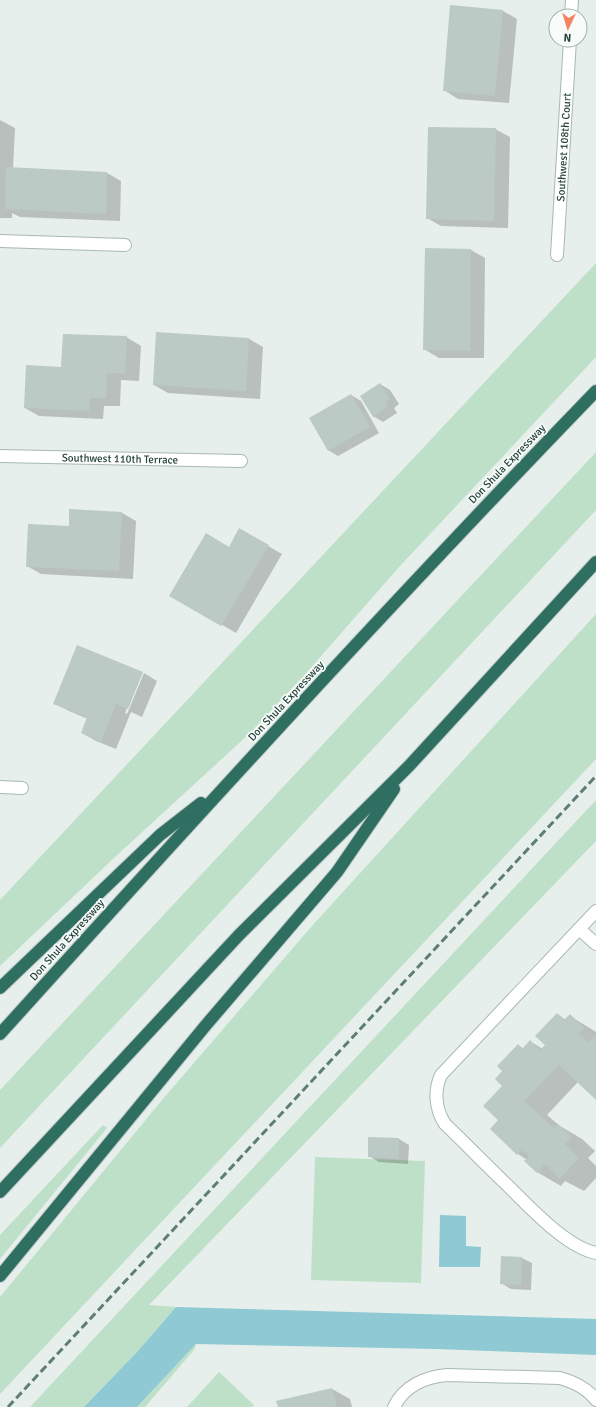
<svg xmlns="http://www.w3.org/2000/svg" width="596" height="1407" font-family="Signika,sans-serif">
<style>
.green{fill:#bfe0c8}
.water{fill:#8ec9d4}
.shadow{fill:#0003}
.building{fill:#bbcac4}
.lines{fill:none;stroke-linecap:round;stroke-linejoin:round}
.minor-casing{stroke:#a8b8b2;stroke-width:14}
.highway-casing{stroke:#c2cac8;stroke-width:14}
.minor{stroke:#fff;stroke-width:12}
.highway{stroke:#2f6f62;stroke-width:12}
.rail{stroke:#5f7d75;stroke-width:3;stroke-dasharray:8 4;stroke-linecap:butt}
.labels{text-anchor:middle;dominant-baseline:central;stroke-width:3.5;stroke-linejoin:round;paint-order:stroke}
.street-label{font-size:11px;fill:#24423a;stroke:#f7fbf9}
</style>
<rect width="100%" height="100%" fill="#e6efeb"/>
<g class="green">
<path d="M596 263V357L400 566 308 671 249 734 115 857 0 966V900Z"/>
<path d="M596 452V510L0 1148V1090Z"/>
<path d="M596 614V759L0 1394V1297L162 1100 311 927Z"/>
<path d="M596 800V841L149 1305 176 1307 137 1352 84 1407H30Z"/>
<path d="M103 1125 107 1128 0 1259V1235Z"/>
<path d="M315 1157 425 1161 421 1283 311 1280Z"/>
<path d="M196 1344 194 1350 145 1407H137Z"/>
<path d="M219 1372 254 1405 252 1407H187Z"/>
</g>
<g class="water">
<path d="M440 1215 466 1216V1246L481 1247 480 1267H439Z"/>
<path d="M176 1307 596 1319V1355L436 1349 196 1344 137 1407H84L137 1352Z"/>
</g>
<g class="shadow">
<path d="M503 11 517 19 509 103 458 99 444 90Z"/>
<path d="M0 120 15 128 13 169 107 173 121 181 120 221 20 217 12 213V218H0Z"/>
<path d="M495 129 510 137 508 228 441 226 427 218Z"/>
<path d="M471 250 485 258 484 358H439L424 349Z"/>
<path d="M126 337 141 346 139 381 121 380 120 406H104L103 419 39 416 25 408 62 368Z"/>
<path d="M249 339 263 347 260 399 168 393 154 385Z"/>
<path d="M380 384 390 390 399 404 394 408 397 413 383 422 373 416Z"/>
<path d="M351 395 361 401 379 433 338 456 328 450Z"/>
<path d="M70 510 122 513 136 521 133 579 41 574 27 566 69 528Z"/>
<path d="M240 530 282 554 236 633 171 595 229 548Z"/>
<path d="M77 646 143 673H141L125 713 127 714 144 673 157 681 142 717 131 712 116 749 96 741 82 733 88 719 69 711 54 703Z"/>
<path d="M557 1014 566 1020 570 1016 596 1032V1098L578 1082 547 1115 560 1126 582 1139 595 1151 588 1158 596 1166V1178L584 1191 565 1181 561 1186 537 1172 527 1160 518 1154 491 1129 500 1120 504 1086V1071L518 1045 524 1049 531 1042 543 1049 546 1045Z"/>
<path d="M369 1138 399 1139 409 1145 408 1164 379 1162 369 1156Z"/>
<path d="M502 1257 522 1258 532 1263 531 1290 511 1289 501 1283Z"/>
<path d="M332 1389 350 1399 352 1407H279Z"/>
</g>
<g class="building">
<path d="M450 5 503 10 495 96 443 91Z"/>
<path d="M428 127 496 128 494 221 426 219Z"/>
<path d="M6 167 107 172 106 214 5 209Z"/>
<path d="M425 248 471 249 470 351 423 350Z"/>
<path d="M156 332 249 338 246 391 153 385Z"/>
<path d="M63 334 127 336 125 373H107L106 398H90L89 411 24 408 26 365 61 367Z"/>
<path d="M380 383 390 399 385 402 388 407 373 417 360 396Z"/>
<path d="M351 394 370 427 328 451 309 418Z"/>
<path d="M69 509 122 512 119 571 26 567 28 524 69 526Z"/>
<path d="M239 528 269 545 221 626 169 596 206 533 229 547Z"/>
<path d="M77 645 143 672 128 709 116 704 101 742 81 733 87 717 53 704Z"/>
<path d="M557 1013 564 1020 570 1014 584 1028 579 1034 588 1042 594 1036 596 1038V1100L559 1065 524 1101 554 1128 558 1124 572 1137 565 1144 579 1158 560 1179 545 1164 537 1173 524 1161 529 1156 522 1150 517 1155 490 1129 498 1120 483 1106 502 1086 495 1079 502 1071 497 1066 518 1044 522 1049 530 1040 540 1050 545 1045 535 1036Z"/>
<path d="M368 1137 399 1138V1159L368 1157Z"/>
<path d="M501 1256 522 1257 521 1285 500 1284Z"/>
<path d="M332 1388 337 1407H278L276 1401Z"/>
</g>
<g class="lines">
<defs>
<g id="minor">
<path d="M571 16 572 0"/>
<path d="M0 241 125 245"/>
<path id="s1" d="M557 255 570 40"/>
<path id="s2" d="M0 456 241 461"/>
<path d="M0 787 22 788"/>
<path d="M596 911 441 1075C434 1090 435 1109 445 1124 465 1143 484 1163 504 1182 527 1204 565 1247 596 1253"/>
<path d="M579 929 596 944"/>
<path d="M394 1407C404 1386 425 1377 447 1375L560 1378C574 1382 587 1388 596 1400"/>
</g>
<g id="highway">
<path d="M0 988 160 835 201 803"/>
<path d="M0 1034C196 817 393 601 596 391"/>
<path d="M0 1192 239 935 409 766 596 562"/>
<path d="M0 1276 206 1025 337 872 394 789"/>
</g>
</defs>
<use href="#minor" class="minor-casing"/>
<use href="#highway" class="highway-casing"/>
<use href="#minor" class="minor"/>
<use href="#highway" class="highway"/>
<path class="rail" d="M8 1407 596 776"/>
</g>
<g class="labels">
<g class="street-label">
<text stroke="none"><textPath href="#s1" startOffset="108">Southwest 108th Court</textPath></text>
<text stroke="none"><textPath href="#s2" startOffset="120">Southwest 110th Terrace</textPath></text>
<text transform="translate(507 464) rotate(-46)">Don Shula Expressway</text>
<text transform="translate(286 701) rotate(-47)">Don Shula Expressway</text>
<text transform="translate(67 940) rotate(-48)">Don Shula Expressway</text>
</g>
</g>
<g transform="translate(568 28) rotate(184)"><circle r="19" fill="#f7fbf9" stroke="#a3b1ad"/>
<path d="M0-3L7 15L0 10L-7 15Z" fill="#f4845f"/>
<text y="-6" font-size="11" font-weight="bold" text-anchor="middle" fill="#24423a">N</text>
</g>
</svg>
